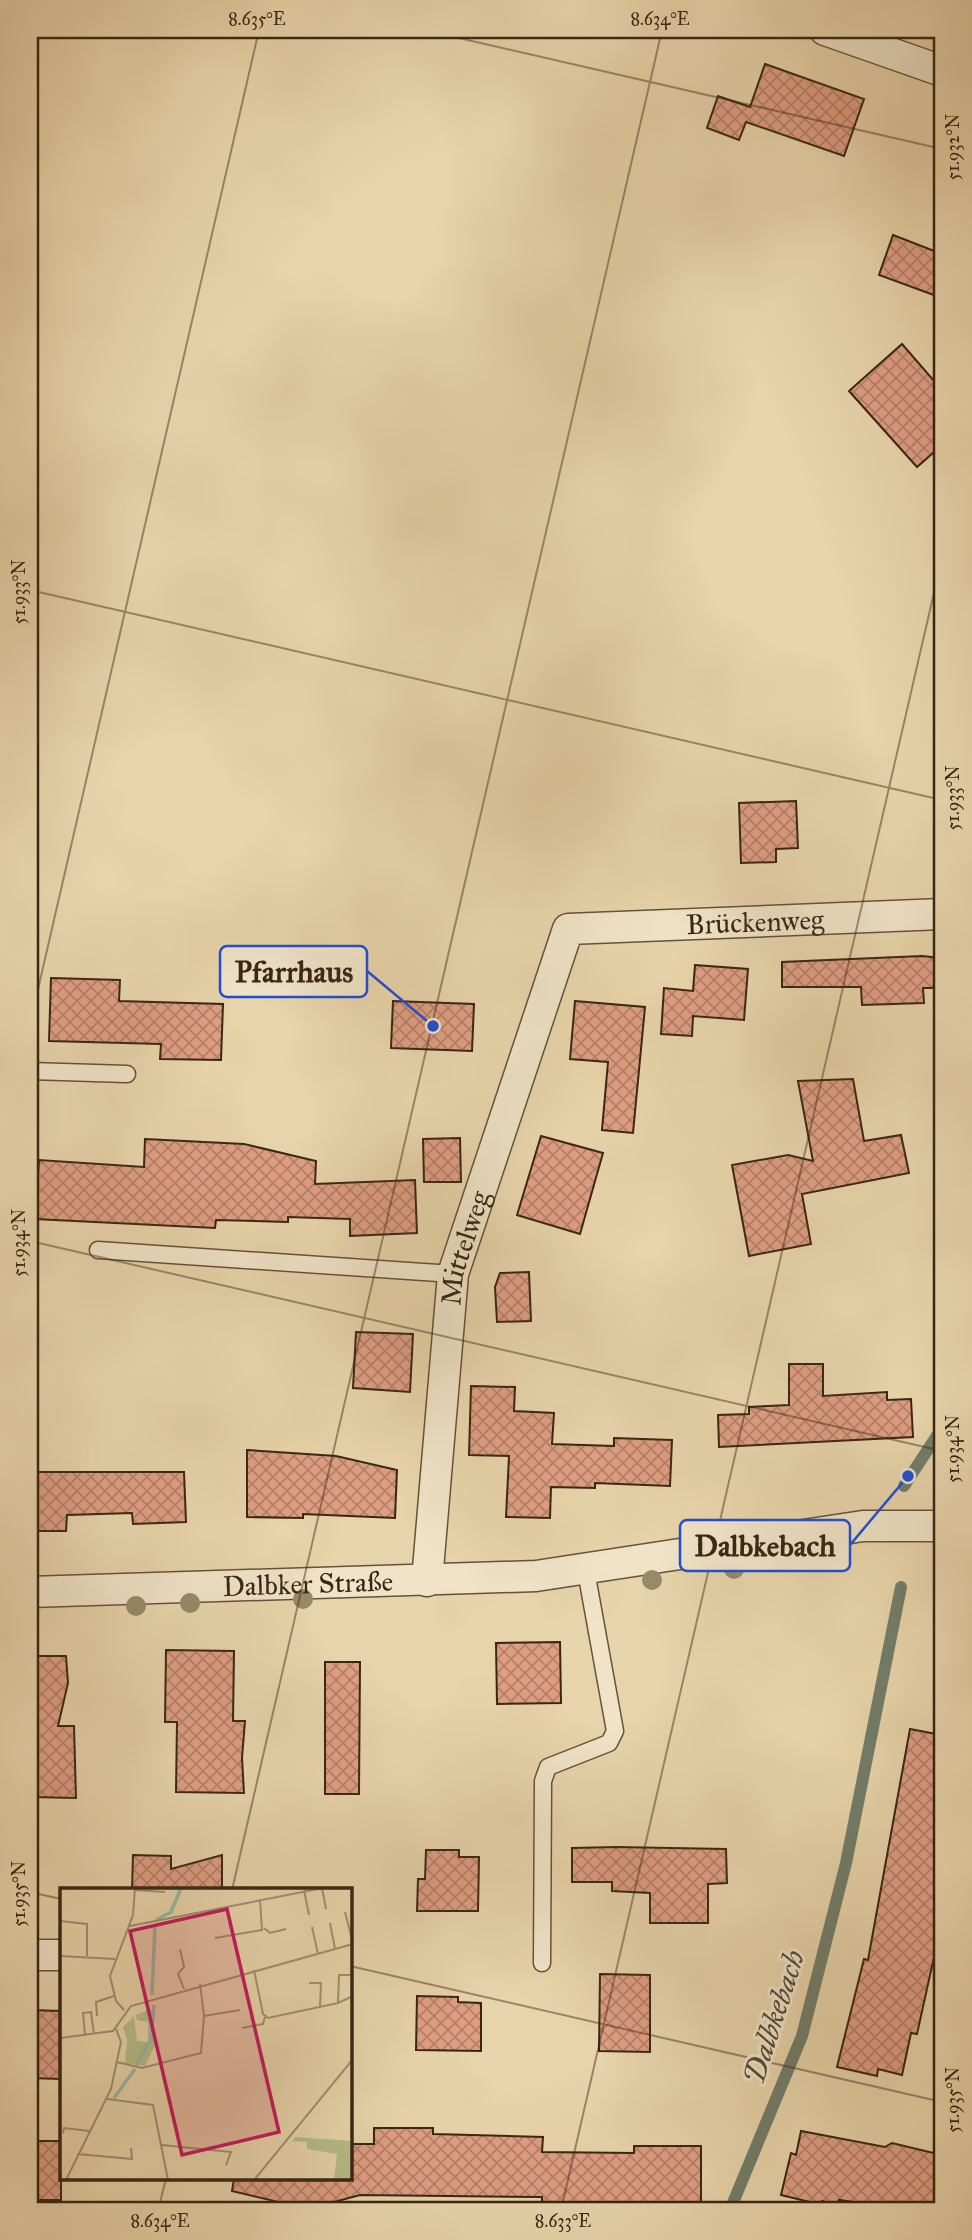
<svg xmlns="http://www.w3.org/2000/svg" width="972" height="2240" font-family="'IM FELL Great Primer',serif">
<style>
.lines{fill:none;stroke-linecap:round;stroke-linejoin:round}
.stream{stroke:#727e6b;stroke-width:12}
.building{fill:url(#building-cross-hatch);stroke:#382615;stroke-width:2}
.service-casing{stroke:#64523a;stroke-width:19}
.minor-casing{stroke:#64523a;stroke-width:33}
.service{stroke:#f0e3c8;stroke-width:16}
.minor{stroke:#f0e3c8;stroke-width:30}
.tree{fill:#988968}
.ticks{fill:none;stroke:#382615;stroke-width:2;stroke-opacity:0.45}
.labels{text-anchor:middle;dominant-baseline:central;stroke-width:6;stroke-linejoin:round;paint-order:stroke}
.street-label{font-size:28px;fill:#382615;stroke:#f0e3c8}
.water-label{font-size:30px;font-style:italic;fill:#504b39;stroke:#f0e3c8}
.inset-river{fill:none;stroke:#98b9a4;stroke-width:3.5}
.inset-road{fill:none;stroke:#a28e6e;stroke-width:2}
.view{fill:#c2185b;fill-opacity:0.15;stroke:#c2185b;stroke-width:3.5}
.inset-edge{fill:none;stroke:#382615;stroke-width:3.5}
.leader{fill:none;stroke:#1d4ed8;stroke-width:2.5}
.callout-dot{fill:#1d4ed8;stroke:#f0e3c8;stroke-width:2.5}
.callout{fill:#f0e3c8;stroke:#1d4ed8;stroke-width:2.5}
.callout-label{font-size:30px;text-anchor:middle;font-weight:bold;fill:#382615}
.neatline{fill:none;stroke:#382615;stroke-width:2.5}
.ticks-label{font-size:18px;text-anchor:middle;fill:#382615}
</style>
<defs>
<pattern id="building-cross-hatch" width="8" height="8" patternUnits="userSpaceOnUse" patternTransform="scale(1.75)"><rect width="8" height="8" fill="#df9e82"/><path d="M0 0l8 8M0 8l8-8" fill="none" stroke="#b68169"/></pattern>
</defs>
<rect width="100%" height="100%" fill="#e8d4aa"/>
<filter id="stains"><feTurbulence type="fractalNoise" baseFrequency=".00286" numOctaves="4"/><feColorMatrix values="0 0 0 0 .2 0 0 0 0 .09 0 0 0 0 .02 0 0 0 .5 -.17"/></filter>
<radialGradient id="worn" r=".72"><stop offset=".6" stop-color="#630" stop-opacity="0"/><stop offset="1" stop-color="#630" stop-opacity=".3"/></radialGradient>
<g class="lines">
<g class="stream">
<path d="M904 1486 942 1428"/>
<path d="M730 2210 802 2036 846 1863 901 1587"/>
</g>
</g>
<g class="building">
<path d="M765 64 864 99 844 156 746 122 739 140 707 128 718 96 750 107Z"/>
<path d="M893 235 942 254V298L879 275Z"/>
<path d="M902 344 942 390V445L917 467 849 391Z"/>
<path d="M796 801 798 848 776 849V862L741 863 739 803Z"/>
<path d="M922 956 941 958 942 988H923L924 1003 862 1005 861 987H782V962Z"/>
<path d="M695 965 748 969 744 1020 693 1016 692 1036 661 1034 664 988 693 991Z"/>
<path d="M51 978 120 980 119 1001 223 1004 221 1060 160 1059 161 1044 49 1041Z"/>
<path d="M393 1001 474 1004 472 1051 391 1048Z"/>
<path d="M575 1001 645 1007 633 1133 602 1130 608 1062 570 1059Z"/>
<path d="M853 1079 864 1141 901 1135 909 1173 802 1194 811 1244 749 1256 732 1165 788 1155 813 1161 798 1081Z"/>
<path d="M541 1136 603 1153 580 1234 517 1215Z"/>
<path d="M460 1138 461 1182H424L423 1139Z"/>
<path d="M145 1139 244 1144 316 1161 315 1184 415 1180 417 1233 350 1236V1219L288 1217V1222L216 1220 215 1228 35 1219 39 1160 144 1167Z"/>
<path d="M529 1272 531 1321 497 1322 495 1287 500 1273Z"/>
<path d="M356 1332 413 1334 410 1392 353 1388Z"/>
<path d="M789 1364H823V1396L887 1392V1400L911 1399 913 1437 719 1447 718 1415 749 1414V1407L789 1405Z"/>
<path d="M471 1386 515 1387 514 1411 554 1413 552 1444 614 1446V1438L672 1440 670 1486 595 1483V1488L551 1487 550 1518 506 1517 509 1456 469 1455Z"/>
<path d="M247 1450 336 1456 397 1470 395 1518 303 1514V1518L247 1517Z"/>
<path d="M30 1472H184L186 1522 133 1524 132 1513 67 1515 66 1531H30Z"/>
<path d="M560 1642 561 1703 497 1704 496 1643Z"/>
<path d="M166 1650 234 1651 233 1721H245L242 1758 244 1793 176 1792 177 1722H165Z"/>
<path d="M30 1656H66L68 1683 58 1726H74L76 1798 30 1797Z"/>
<path d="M325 1662H360L359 1794H325Z"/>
<path d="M910 1729 942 1735V1921L917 2034 911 2033 902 2075 878 2069 877 2076 837 2067 864 1959 868 1960Z"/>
<path d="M616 1847 726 1849 727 1883 708 1884V1923H650V1893L612 1891V1882H572V1848Z"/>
<path d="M426 1850H459V1857H479L478 1911H417L418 1879H425Z"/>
<path d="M133 1855 171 1856V1869L222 1855V1890H132Z"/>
<path d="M600 1974 650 1975V2052L599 2051Z"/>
<path d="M417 1996 458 1997V2002L481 2003V2051L416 2050Z"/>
<path d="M30 2010 61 2011V2079L30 2078Z"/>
<path d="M374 2128H433V2134L543 2137 542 2152 634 2153V2146H701V2210L542 2205V2197L360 2195 308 2209 232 2191 234 2179H350V2144H374Z"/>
<path d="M801 2131 885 2147 892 2143 942 2155V2206L934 2204 933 2210H924L895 2203 894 2208 839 2200 838 2205 822 2201V2205L781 2195 791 2153 796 2155Z"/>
<rect x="30" y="2141" width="31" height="59"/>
</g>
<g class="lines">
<defs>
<g id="service">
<path d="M30 1071 127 1074"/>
<path d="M98 1250 453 1274"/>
<path d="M542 1963 543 1781 548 1767 609 1743 615 1731 586 1571"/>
</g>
<g id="minor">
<path d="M825 30 942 71"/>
<path id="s1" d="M427 1581 453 1274 568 929 942 914"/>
<path id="s2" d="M30 1592 536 1576 863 1526H942"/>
<path d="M30 1955H61"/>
</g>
</defs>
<use href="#service" class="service-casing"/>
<use href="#minor" class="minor-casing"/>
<use href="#service" class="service"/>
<use href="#minor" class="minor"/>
</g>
<g class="tree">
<circle cx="783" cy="1562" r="10"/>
<circle cx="734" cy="1569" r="10"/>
<circle cx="652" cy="1580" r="10"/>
<circle cx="303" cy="1599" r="10"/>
<circle cx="190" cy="1603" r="10"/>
<circle cx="136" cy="1606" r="10"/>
</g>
<path class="ticks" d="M424 30 942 149M30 590 942 800M30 1024 259 30M30 1241 942 1451M232 1890 662 30M30 1892 61 1899M350 1966 942 2102M158 2210 166 2179M561 2210 942 558"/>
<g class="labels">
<g class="street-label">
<text stroke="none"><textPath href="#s1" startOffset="859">Brückenweg</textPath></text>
<text stroke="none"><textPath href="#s1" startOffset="336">Mittelweg</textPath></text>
<text stroke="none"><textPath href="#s2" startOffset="278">Dalbker Straße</textPath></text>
</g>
<g class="water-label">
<text transform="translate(774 2017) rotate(-72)">Dalbkebach</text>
</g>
</g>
<g transform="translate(60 1888)">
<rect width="292" height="292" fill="#e8d4aa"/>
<path d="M235 249 292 253V292H274L277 266 247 261V254L232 253Z" fill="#b5bd88"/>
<path d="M91 121 96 155 85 178 65 175 67 152 63 139 74 128 77 153 88 154V134L77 132 76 127Z" fill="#b5bd88"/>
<path class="inset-river" d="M96 32 111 24 121 0M92 107 95 38M76 177 91 152 94 117M54 210 75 181"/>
<path class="inset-road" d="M262 0 266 21M75 2 105 4M244 2 249 27M285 24 293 55M0 33 27 36V68M270 35 275 61M70 38 263 0M252 39 258 66M204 40 210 45 226 41M155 50 202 42 200 12M120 61 124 79 118 86 124 101M0 68 55 71M194 82 203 126 208 130 278 115 293 108M249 95H261L260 119M278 115 279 87H293M64 122 56 113 50 88 73 27 75 0M37 128 36 114 54 108M144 128 180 122M182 140 203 136 205 129M25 147 23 125 31 124 34 146M0 150 53 143 71 118 293 56M57 174 82 180 141 165 144 128 140 96M47 211 93 217 108 292M3 245 4 240 30 243M102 257 171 264 166 277M17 266 72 271 71 260M6 292 51 201 61 154 56 141M194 292 293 171"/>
<path class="view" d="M167 21 219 244 122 267 70 43Z"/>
<rect width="292" height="292" class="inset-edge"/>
</g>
<path class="leader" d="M433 1026L367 971M908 1476L850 1545"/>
<g class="callout-dot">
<circle cx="433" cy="1026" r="7"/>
<circle cx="908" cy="1476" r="7"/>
</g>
<g class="callout">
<rect x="220" y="946" width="147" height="51" rx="7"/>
<rect x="680" y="1520" width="170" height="51" rx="7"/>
</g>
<g class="callout-label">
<text x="294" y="982">Pfarrhaus</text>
<text x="765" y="1556">Dalbkebach</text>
</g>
<rect width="972" height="2240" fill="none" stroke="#e8d4aa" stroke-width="77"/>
<rect x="38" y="38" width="896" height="2164" class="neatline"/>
<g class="ticks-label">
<text x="257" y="25">8.635°E</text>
<text x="660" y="25">8.634°E</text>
<text transform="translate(953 147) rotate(-90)" y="6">51.932°N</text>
<text transform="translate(19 592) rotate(-90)" y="6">51.933°N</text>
<text transform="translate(953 798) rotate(-90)" y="6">51.933°N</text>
<text transform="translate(19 1243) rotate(-90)" y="6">51.934°N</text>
<text transform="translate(953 1449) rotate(-90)" y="6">51.934°N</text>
<text transform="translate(19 1894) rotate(-90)" y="6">51.935°N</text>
<text transform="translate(953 2100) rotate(-90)" y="6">51.935°N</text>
<text x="160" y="2227">8.634°E</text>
<text x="563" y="2227">8.633°E</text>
</g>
<rect width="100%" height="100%" filter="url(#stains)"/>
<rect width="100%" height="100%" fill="url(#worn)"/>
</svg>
